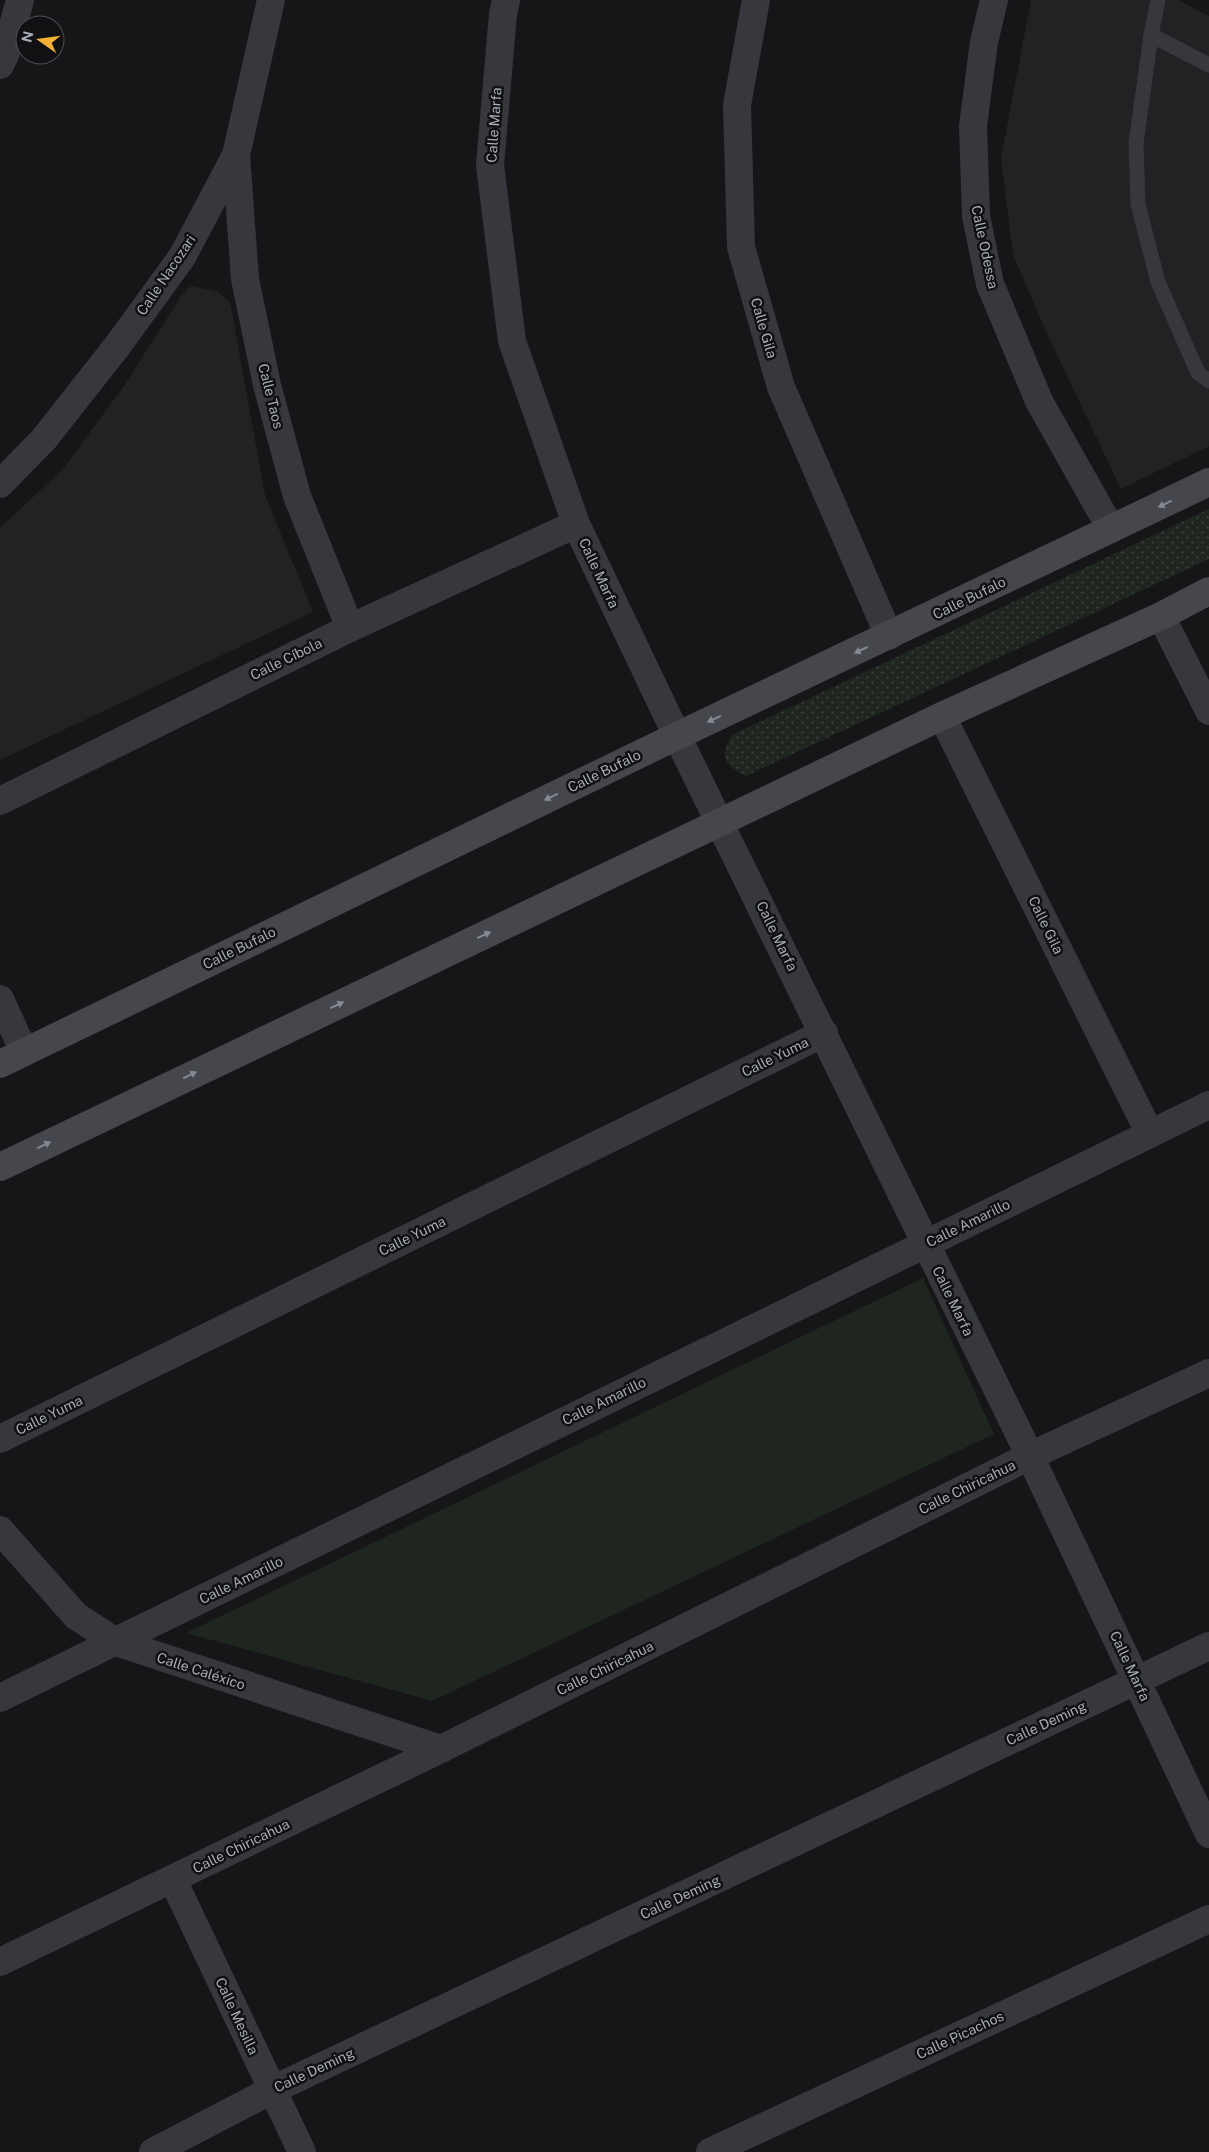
<svg xmlns="http://www.w3.org/2000/svg" width="1209" height="2152" font-family="'Public Sans',sans-serif">
<style>
.built{fill:#222225}
.grass{fill:url(#grass-dots)}
.park{fill:#1e261f}
.lines{fill:none;stroke-linecap:round;stroke-linejoin:round}
.service{stroke:#37383d;stroke-width:15}
.minor{stroke:#37383d;stroke-width:28}
.secondary{stroke:#45474d;stroke-width:28}
.oneway{fill:#858993}
.labels{text-anchor:middle;dominant-baseline:central;stroke-width:5;stroke-linejoin:round;paint-order:stroke}
.street-label{font-size:14px;fill:#a8adb8;stroke:#111113}
</style>
<defs>
<pattern id="grass-dots" width="8" height="8" patternUnits="userSpaceOnUse" patternTransform="scale(1.25)"><rect width="8" height="8" fill="#1e261f"/><path d="M2 2h.1M6 6h.1" fill="none" stroke="#3c433d" stroke-width="1.8" stroke-linecap="round"/></pattern>
</defs>
<rect width="100%" height="100%" fill="#161618"/>
<g class="built">
<path d="M1031 0H1178L1209 16V446L1121 489 1049 338 1013 255 1001 158Z"/>
<path d="M191 286 217 291 230 302 265 495 313 612 0 760V528L63 469 124 386 181 296Z"/>
</g>
<path class="grass" d="M1209 509V559L746 776C724 765 719 757 732 735Z"/>
<path class="park" d="M923 1278 994 1434 432 1701 186 1633Z"/>
<g class="lines">
<g class="service">
<path d="M1158 0 1151 35 1209 65"/>
<path d="M1151 35 1136 143 1138 204 1158 282 1198 373 1209 381"/>
</g>
<g class="minor">
<path d="M506 0 503 14 490 165 512 341 576 524 677 736 1030 1456 1209 1834"/>
<path d="M756 0 737 105 741 247 781 387 889 636"/>
<path d="M994 0 984 42 973 126 976 216 990 284 1039 401 1111 529"/>
<path d="M0 65 5 55 20 0"/>
<path d="M236 155 245 279 267 385 297 496 350 628"/>
<path d="M0 484 44 439 118 345 182 257 236 155 271 0"/>
<path d="M1161 616 1209 711"/>
<path d="M942 716 1150 1134"/>
<path d="M0 801 350 628 576 524"/>
<path d="M0 999 24 1052"/>
<path d="M0 1439 824 1033"/>
<path d="M0 1530 76 1616 116 1642 441 1749"/>
<path d="M0 1698 1209 1105"/>
<path d="M173 1880 302 2152"/>
<path d="M0 1962 441 1749 1030 1456 1209 1373"/>
<path d="M153 2152 272 2090 1209 1646"/>
<path d="M710 2152 1209 1919"/>
</g>
<g class="secondary">
<path d="M0 1064 677 736 1209 482"/>
<path d="M0 1167 942 716 1161 616 1209 591"/>
</g>
</g>
<defs><path id="oneway-solid" d="M-6-.8H1V-3.2L6.5 0L1 3.2V.8H-6Z" transform="scale(1.25)"/></defs>
<g class="oneway">
<use href="#oneway-solid" transform="translate(1165 504) rotate(154)"/>
<use href="#oneway-solid" transform="translate(861 650) rotate(155)"/>
<use href="#oneway-solid" transform="translate(714 719) rotate(155)"/>
<use href="#oneway-solid" transform="translate(551 797) rotate(154)"/>
<use href="#oneway-solid" transform="translate(484 935) rotate(-25)"/>
<use href="#oneway-solid" transform="translate(337 1005) rotate(-25)"/>
<use href="#oneway-solid" transform="translate(190 1075) rotate(-26)"/>
<use href="#oneway-solid" transform="translate(44 1145) rotate(-26)"/>
</g>
<g class="labels">
<g class="street-label">
<text transform="translate(494 125) rotate(-86)">Calle Marfa</text>
<text transform="translate(985 247) rotate(78)">Calle Odessa</text>
<text transform="translate(166 275) rotate(-56)">Calle Nacozari</text>
<text transform="translate(764 328) rotate(74)">Calle Gila</text>
<text transform="translate(271 396) rotate(76)">Calle Taos</text>
<text transform="translate(599 573) rotate(65)">Calle Marfa</text>
<text transform="translate(969 598) rotate(-26)">Calle Bufalo</text>
<text transform="translate(286 659) rotate(-26)">Calle Cíbola</text>
<text transform="translate(604 771) rotate(-26)">Calle Bufalo</text>
<text transform="translate(1046 925) rotate(64)">Calle Gila</text>
<text transform="translate(777 936) rotate(64)">Calle Marfa</text>
<text transform="translate(239 948) rotate(-26)">Calle Bufalo</text>
<text transform="translate(775 1057) rotate(-26)">Calle Yuma</text>
<text transform="translate(968 1223) rotate(-26)">Calle Amarillo</text>
<text transform="translate(412 1236) rotate(-26)">Calle Yuma</text>
<text transform="translate(953 1301) rotate(64)">Calle Marfa</text>
<text transform="translate(604 1401) rotate(-26)">Calle Amarillo</text>
<text transform="translate(49 1415) rotate(-26)">Calle Yuma</text>
<text transform="translate(967 1487) rotate(-26)">Calle Chiricahua</text>
<text transform="translate(241 1580) rotate(-26)">Calle Amarillo</text>
<text transform="translate(1130 1666) rotate(65)">Calle Marfa</text>
<text transform="translate(605 1668) rotate(-26)">Calle Chiricahua</text>
<text transform="translate(201 1671) rotate(18)">Calle Caléxico</text>
<text transform="translate(1046 1723) rotate(-25)">Calle Deming</text>
<text transform="translate(241 1846) rotate(-26)">Calle Chiricahua</text>
<text transform="translate(680 1897) rotate(-25)">Calle Deming</text>
<text transform="translate(237 2016) rotate(65)">Calle Mesilla</text>
<text transform="translate(960 2035) rotate(-25)">Calle Picachos</text>
<text transform="translate(314 2070) rotate(-25)">Calle Deming</text>
</g>
</g>
<g transform="translate(40 40) rotate(284)"><circle r="24" fill="#111113" stroke="#4d4f55"/>
<path d="M0-4L9 19L0 12L-9 19Z" fill="#f2b134"/>
<text y="-8" font-size="14" font-weight="bold" text-anchor="middle" fill="#a8adb8">N</text>
</g>
</svg>
